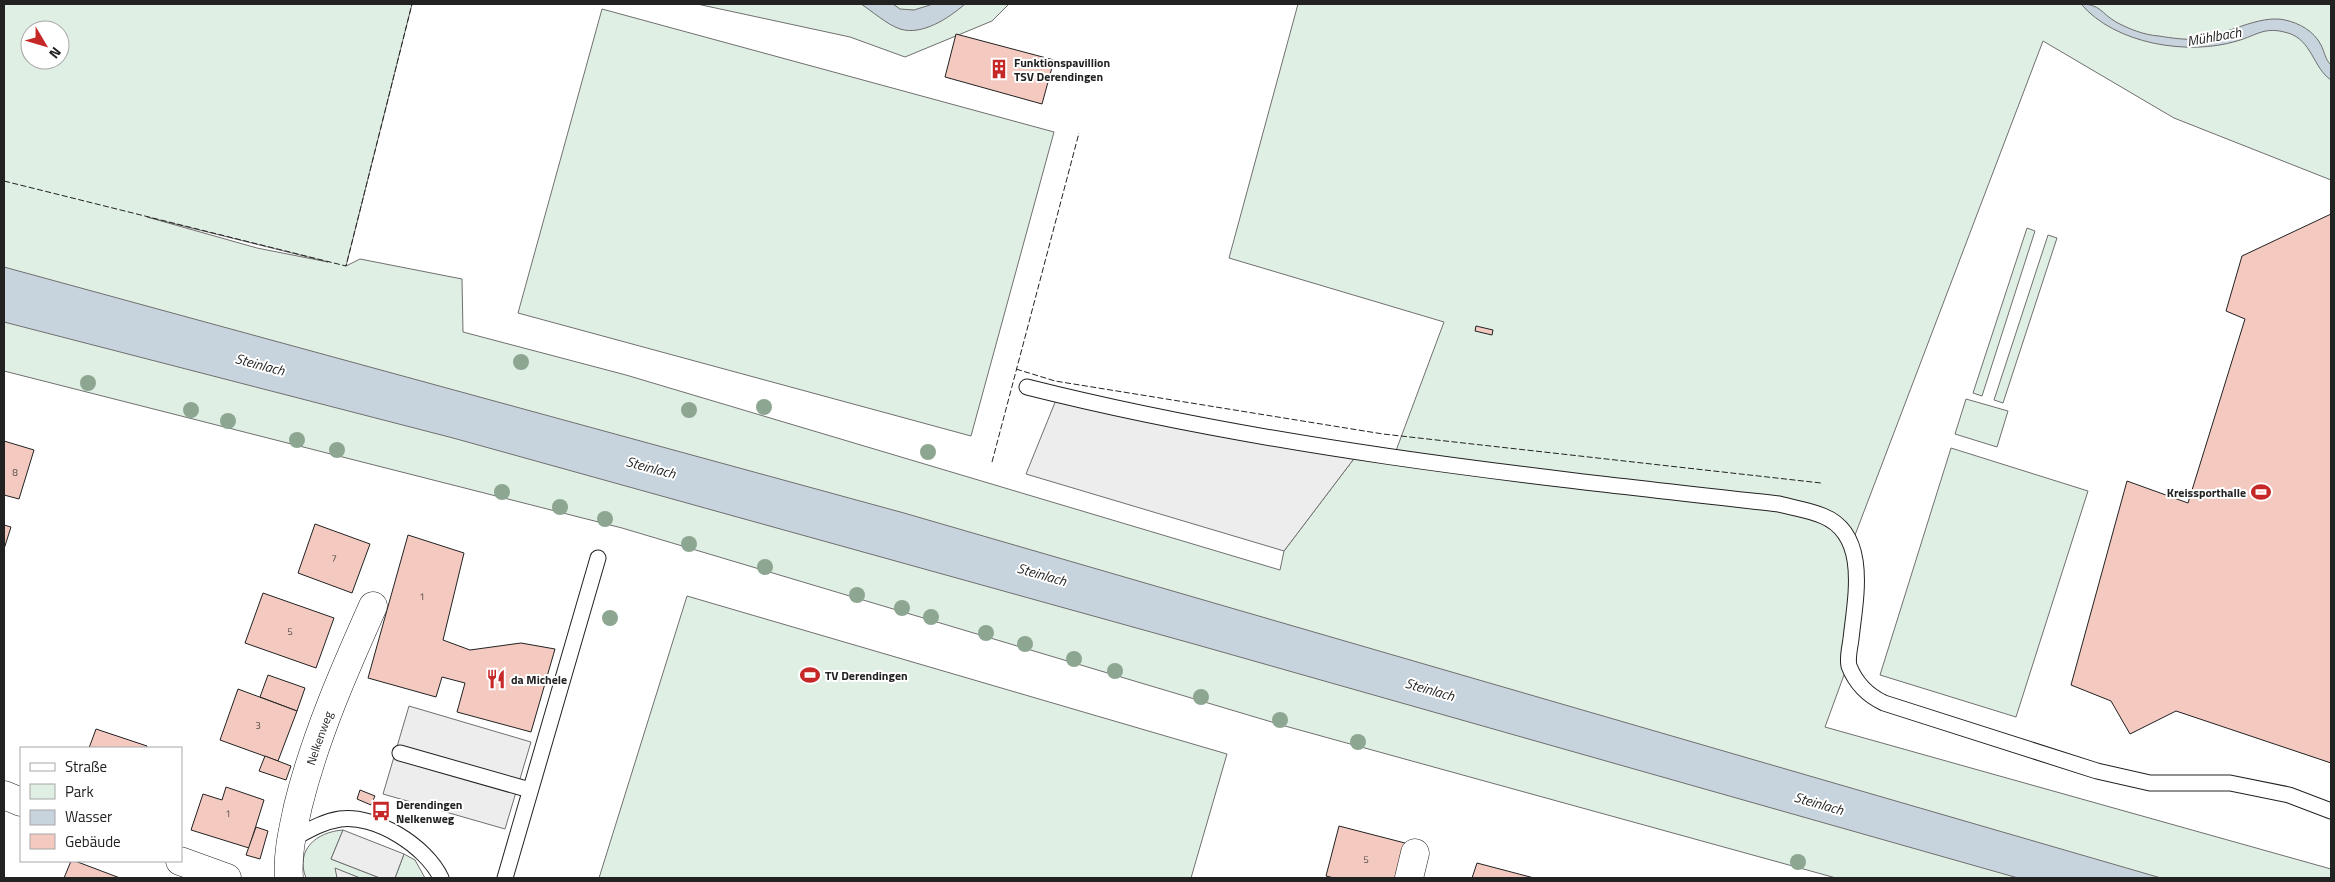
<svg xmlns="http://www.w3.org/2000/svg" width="2335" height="882" font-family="'Titillium Web',sans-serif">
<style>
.green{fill:#e0efe3;stroke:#6f6f6f;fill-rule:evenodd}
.parking{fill:#ededed;stroke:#6f6f6f}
.water{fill:#c7d3dd;stroke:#6f6f6f}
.building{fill:#f3c9c0;stroke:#222}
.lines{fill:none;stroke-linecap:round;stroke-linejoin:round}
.lane-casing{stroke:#222;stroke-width:17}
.street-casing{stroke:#222;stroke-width:29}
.lane{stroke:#fff;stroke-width:15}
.street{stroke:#fff;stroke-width:28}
.fence{stroke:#222;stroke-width:1;stroke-dasharray:6 2.5;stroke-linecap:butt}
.tree{fill:#8da692}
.labels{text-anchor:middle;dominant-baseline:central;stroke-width:4;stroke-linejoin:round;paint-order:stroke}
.number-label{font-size:10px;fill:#564c4a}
.poi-label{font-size:12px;font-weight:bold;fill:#222;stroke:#fff;text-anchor:start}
.street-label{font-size:12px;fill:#222;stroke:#fff}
.water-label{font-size:14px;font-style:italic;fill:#222;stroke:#fff}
</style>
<rect width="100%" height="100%" fill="#fff"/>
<g class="green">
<path d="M4 4H412L346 266 360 259 462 279 463 332 626 375 1280 570 1284 551 1359 452 1394 456 1444 322 1229 258 1298 4H2331V180L2174 118 2043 41 1852 543 1848 664 1825 727 2331 869V878H1836L1285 726 622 528 4 371ZM30 30H60V60H30ZM147 217 328 262 257 248Z"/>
<path d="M697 4H1009L992 21 905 57 850 37Z"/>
<path d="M602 9 1054 132 971 436 518 313Z"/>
<path d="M2027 228 2035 231 1982 396 1973 393Z"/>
<path d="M2048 235 2057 238 2003 403 1994 400Z"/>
<path d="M1966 399 2008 411 1997 447 1955 434Z"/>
<path d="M1951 448 2088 491 2016 717 1880 675Z"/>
<path d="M687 596 1227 754 1191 878H599Z"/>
<path d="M343 830 331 859 380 878H360L336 869 337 878H306C295 850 316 832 343 830Z"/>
<path d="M404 854 415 860 425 878H395Z"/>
</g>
<g class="parking">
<path d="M1058 395 1359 452 1284 551 1026 474Z"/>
<path d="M409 706 531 742 505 829 383 794Z"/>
<path d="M343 830 404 854 395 878H380L331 859Z"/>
<path d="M335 868 360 878H337Z"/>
</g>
<g class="water">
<path d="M861 4H893L900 9 914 10 933 4H965C949 18 922 36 900 29 886 24 872 11 861 4Z"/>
<path d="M2081 4C2100 4 2101 13 2116 22 2129 29 2144 35 2159 36 2171 38 2185 40 2197 39 2224 36 2259 14 2285 20 2299 23 2314 31 2321 45 2325 53 2325 59 2331 65V80C2313 68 2312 40 2288 33 2264 26 2258 35 2237 41 2188 56 2115 44 2081 4Z"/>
<path d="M4 267 904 513 2161 878H2018L1194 644 453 438 4 322Z"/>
</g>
<g class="building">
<path d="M956 34 1054 60 1042 104 945 77Z"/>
<path d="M2331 214V763L2176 711 2130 734 2111 701 2071 685 2127 481 2188 503 2245 319 2226 311 2242 256Z"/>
<path d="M1476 326 1493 330 1492 335 1475 331Z"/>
<path d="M4 441 34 450 19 499 4 495Z"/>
<path d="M315 524 370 544 352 593 298 573Z"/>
<path d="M4 525 11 527 4 549Z"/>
<path d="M408 535 464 553 443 640 470 650 521 643 555 649 531 732 457 712 465 683 442 677 436 697 368 678Z"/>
<path d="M263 593 334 618 316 668 245 643Z"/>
<path d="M268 675 305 688 297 711 260 697Z"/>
<path d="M238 689 297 711 278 761 220 740Z"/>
<path d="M96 729 147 746 146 748H89Z"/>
<path d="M265 756 291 766 286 780 259 771Z"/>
<path d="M226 787 264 800 249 848 191 830 203 794 222 800Z"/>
<path d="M360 790 375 796 371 805 357 799Z"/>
<path d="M1339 826 1405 843 1396 878H1334L1326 876Z"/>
<path d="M256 827 268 831 260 859 246 855Z"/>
<path d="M71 861H75L120 878H64Z"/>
<path d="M1477 863 1534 878H1472Z"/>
</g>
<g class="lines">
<defs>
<g id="lane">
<path d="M1027 387C1273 449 1527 476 1779 504 1793 508 1809 510 1823 516 1870 535 1855 600 1851 639 1850 647 1847 658 1849 666 1856 684 1867 695 1884 703L2097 771 2150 783H2230L2289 795 2331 811"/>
<path d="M400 753 530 790"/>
<path d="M290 840C306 832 321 822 340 819 375 814 426 846 441 878"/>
<path d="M505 878 598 558"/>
</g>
<g id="street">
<path d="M4 795 21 802"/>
<path d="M180 861 227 878"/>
<path id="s1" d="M289 878C287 853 293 830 298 806 315 737 344 671 373 606"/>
<path d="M1409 878 1415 853"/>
</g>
</defs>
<use href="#lane" class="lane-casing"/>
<use href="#street" class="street-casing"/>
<use href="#lane" class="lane"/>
<use href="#street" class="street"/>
<g class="fence">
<path d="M4 181 346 266 412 4"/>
<path d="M1016 369 1055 381 1383 434 1821 483"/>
<path d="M992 462 1079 133"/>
</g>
</g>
<g class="tree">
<circle cx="521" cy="362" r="8"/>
<circle cx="88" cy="383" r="8"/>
<circle cx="764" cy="407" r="8"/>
<circle cx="191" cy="410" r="8"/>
<circle cx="689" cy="410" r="8"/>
<circle cx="228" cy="421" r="8"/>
<circle cx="297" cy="440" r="8"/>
<circle cx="337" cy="450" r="8"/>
<circle cx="928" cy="452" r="8"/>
<circle cx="502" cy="492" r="8"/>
<circle cx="560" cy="507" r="8"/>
<circle cx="605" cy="519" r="8"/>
<circle cx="689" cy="544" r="8"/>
<circle cx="765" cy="567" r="8"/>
<circle cx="857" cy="595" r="8"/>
<circle cx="902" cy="608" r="8"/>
<circle cx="931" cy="617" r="8"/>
<circle cx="610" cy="618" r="8"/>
<circle cx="986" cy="633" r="8"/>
<circle cx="1025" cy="644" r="8"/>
<circle cx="1074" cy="659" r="8"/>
<circle cx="1115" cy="671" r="8"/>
<circle cx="1201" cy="697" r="8"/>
<circle cx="1280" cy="720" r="8"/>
<circle cx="1358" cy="742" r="8"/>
<circle cx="1798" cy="862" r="8"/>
</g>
<defs>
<symbol id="building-bare" viewBox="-9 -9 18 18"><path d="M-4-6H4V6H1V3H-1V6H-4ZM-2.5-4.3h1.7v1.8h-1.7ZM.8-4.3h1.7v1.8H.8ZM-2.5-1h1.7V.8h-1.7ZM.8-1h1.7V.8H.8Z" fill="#c62828" stroke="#fff" stroke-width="2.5" paint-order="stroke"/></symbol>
<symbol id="stadium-bare" viewBox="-9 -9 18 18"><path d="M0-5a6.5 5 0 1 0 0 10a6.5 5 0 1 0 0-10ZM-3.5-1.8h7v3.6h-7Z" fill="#c62828" stroke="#fff" stroke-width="2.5" paint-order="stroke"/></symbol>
<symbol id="restaurant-bare" viewBox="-9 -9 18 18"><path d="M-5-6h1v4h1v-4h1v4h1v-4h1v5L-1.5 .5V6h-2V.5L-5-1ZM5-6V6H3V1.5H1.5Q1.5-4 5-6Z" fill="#c62828" stroke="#fff" stroke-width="2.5" paint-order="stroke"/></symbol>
<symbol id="bus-bare" viewBox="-9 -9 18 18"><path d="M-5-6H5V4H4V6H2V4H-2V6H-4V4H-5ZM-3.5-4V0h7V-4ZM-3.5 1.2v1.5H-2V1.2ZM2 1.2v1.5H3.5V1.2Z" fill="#c62828" stroke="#fff" stroke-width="2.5" paint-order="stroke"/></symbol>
</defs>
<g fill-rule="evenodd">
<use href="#building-bare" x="985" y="55" width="28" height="28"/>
<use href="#stadium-bare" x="2247" y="478" width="28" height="28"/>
<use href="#stadium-bare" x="796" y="661" width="28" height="28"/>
<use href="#restaurant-bare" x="482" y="665" width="28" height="28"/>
<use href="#bus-bare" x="367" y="797" width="28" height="28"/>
</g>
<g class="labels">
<g class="number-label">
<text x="15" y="472">8</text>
<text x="334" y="558">7</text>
<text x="422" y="596">1</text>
<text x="290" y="631">5</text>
<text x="258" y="725">3</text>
<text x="228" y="813">1</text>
<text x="1366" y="859">5</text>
</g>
<g class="poi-label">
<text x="1014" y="62">Funktionspavillion<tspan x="1014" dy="14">TSV Derendingen</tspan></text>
<text x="2246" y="492" text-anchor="end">Kreissporthalle</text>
<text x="825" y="675">TV Derendingen</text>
<text x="511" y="679">da Michele</text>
<text x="396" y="804">Derendingen<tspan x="396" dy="14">Nelkenweg</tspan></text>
</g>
<g class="street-label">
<text stroke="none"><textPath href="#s1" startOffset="144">Nelkenweg</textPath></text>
</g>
<g class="water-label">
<text transform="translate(2214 36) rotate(-10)">Mühlbach</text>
<text transform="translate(260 364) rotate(15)">Steinlach</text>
<text transform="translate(651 467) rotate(15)">Steinlach</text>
<text transform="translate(1042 574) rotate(16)">Steinlach</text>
<text transform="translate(1430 689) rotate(16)">Steinlach</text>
<text transform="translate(1819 803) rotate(16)">Steinlach</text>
</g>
</g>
<rect width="2335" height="882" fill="none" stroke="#222222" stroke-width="10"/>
<rect x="20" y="747" width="162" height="115" fill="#ffffff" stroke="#a7a7a7"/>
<rect x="30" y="763" width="25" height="8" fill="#ffffff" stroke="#a7a7a7"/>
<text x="65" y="772" font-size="15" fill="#222222">Straße</text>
<rect x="30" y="784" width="25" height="15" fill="#e0efe3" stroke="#a7a7a7"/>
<text x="65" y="797" font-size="15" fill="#222222">Park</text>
<rect x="30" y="810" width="25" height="15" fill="#c7d3dd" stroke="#a7a7a7"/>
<text x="65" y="822" font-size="15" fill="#222222">Wasser</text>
<rect x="30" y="834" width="25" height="15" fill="#f3c9c0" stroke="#a7a7a7"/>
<text x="65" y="847" font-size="15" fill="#222222">Gebäude</text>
<g transform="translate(45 45) rotate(128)"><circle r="24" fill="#ffffff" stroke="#a7a7a7"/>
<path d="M0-4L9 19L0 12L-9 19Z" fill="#c62828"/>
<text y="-8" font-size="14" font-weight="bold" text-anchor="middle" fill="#222222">N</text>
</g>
</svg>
